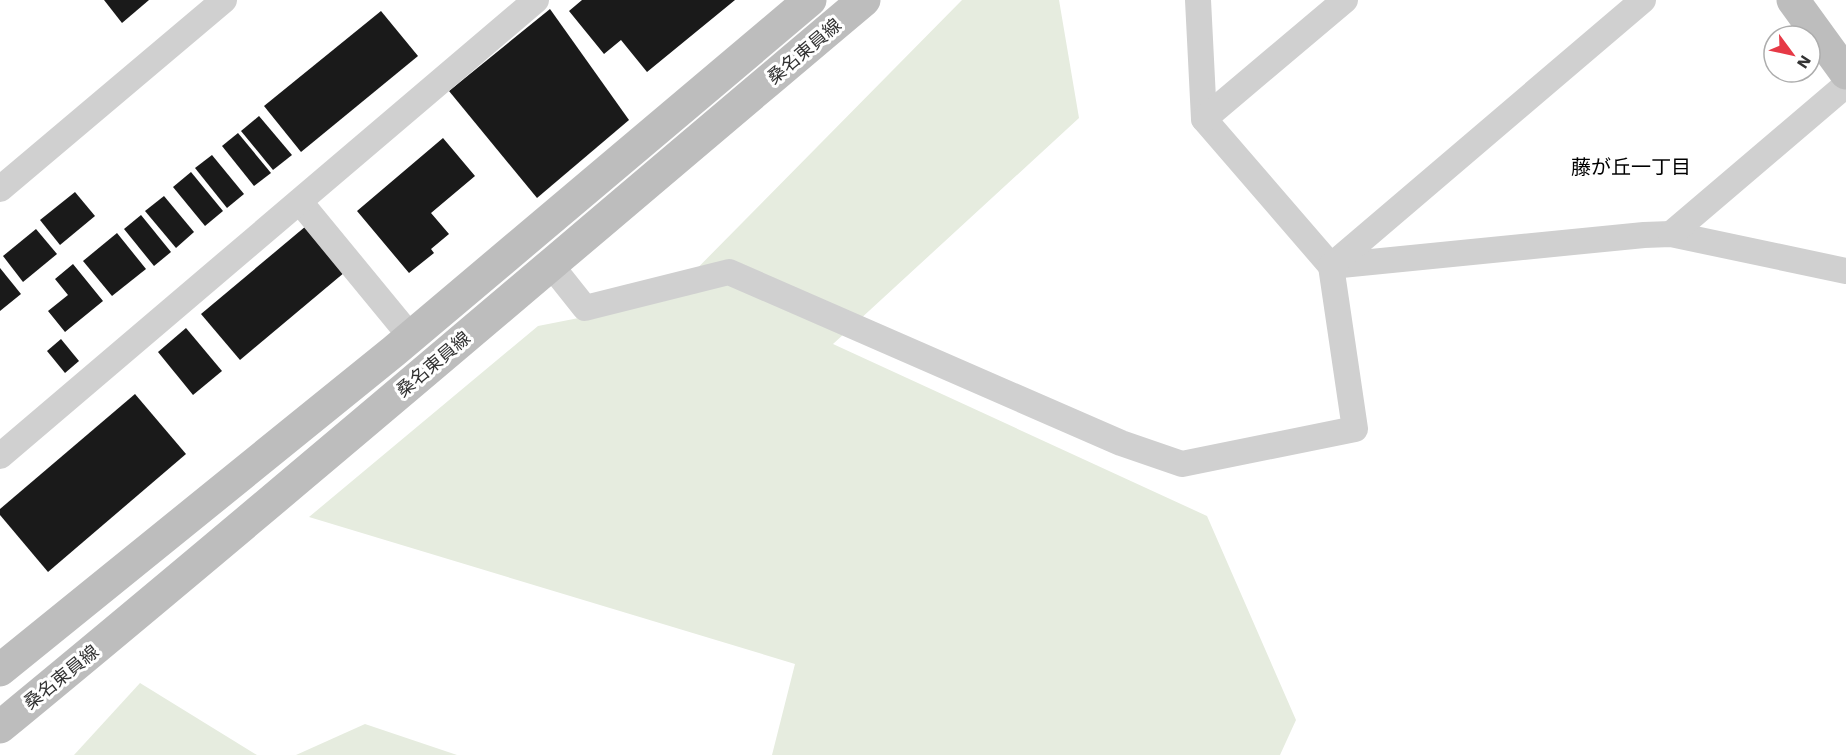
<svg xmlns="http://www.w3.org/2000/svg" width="1846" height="755" font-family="'Work Sans','Noto Sans JP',sans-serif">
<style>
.green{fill:#e6ecdf}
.building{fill:#1a1a1a}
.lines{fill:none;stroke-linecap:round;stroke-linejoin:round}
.street{stroke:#d0d0d0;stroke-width:26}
.secondary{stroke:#bdbdbd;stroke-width:33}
.labels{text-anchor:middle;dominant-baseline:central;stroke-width:6;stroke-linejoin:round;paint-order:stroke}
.street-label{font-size:18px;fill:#333;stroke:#fff}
.neighbourhood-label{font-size:20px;fill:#000;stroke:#fff}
</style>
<rect width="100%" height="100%" fill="#fff"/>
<g class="green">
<path d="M962 0H1059L1079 118 833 344 1207 516 1296 720 1280 755H772L795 664 309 517 538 326 665 301Z"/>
<path d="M140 683 257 755H74Z"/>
<path d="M365 724 457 755H296Z"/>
</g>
<g class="building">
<path d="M104 0H149L122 23Z"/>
<path d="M582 0H735L647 72 621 40 604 54 569 11Z"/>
<path d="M550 9 629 120 537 198 449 91Z"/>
<path d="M381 11 418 56 301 152 264 106Z"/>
<path d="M259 116 292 155 273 170 241 131Z"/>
<path d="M238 133 271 173 254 186 222 146Z"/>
<path d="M443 138 475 176 431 213 449 234 431 249 434 253 409 273 357 211Z"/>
<path d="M212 155 244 194 227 208 195 168Z"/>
<path d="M191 172 223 211 205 226 173 187Z"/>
<path d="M75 192 95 216 60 245 40 220Z"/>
<path d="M164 196 194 232 176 248 145 211Z"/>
<path d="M141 215 171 252 154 266 124 229Z"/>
<path d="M306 226 345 272 240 360 201 314Z"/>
<path d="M36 229 57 254 23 282 3 256Z"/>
<path d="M117 233 146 269 112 296 83 261Z"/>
<path d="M73 264 103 301 65 332 48 311 68 295 55 279Z"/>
<path d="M0 268 21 294 0 311Z"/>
<path d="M186 328 222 371 193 395 158 352Z"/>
<path d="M61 339 79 361 65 373 47 351Z"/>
<path d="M135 394 186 454 48 572 0 515V509Z"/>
</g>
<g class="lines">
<g class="street">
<path d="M1198 0 1204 119 1331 266 1644 235 1671 234 1846 271"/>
<path d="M1204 119 1345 0"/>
<path d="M0 189 224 0"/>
<path d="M300 202 411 337"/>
<path d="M1671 234 1846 85"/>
<path d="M550 264 585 308 729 272 1121 443 1182 464 1355 429 1331 266 1643 0"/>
<path d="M0 456 536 0"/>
</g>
<g class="secondary">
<path d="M1793 0 1846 73"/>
<path d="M0 670 394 351 810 0"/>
<path d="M0 727C291 488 576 242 864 0"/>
</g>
</g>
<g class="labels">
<g class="street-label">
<text transform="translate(804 51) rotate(-40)">桑名東員線</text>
<text transform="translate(433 364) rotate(-40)">桑名東員線</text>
<text transform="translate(61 677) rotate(-39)">桑名東員線</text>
</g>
<g class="neighbourhood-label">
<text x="1631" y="167">藤が丘一丁目</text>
</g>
</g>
<g transform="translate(1792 54) rotate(123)"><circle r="28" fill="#ffffff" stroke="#adadad" stroke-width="1.5"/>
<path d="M0-4.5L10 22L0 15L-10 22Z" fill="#e63946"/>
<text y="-9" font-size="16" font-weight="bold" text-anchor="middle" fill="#333333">N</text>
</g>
</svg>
